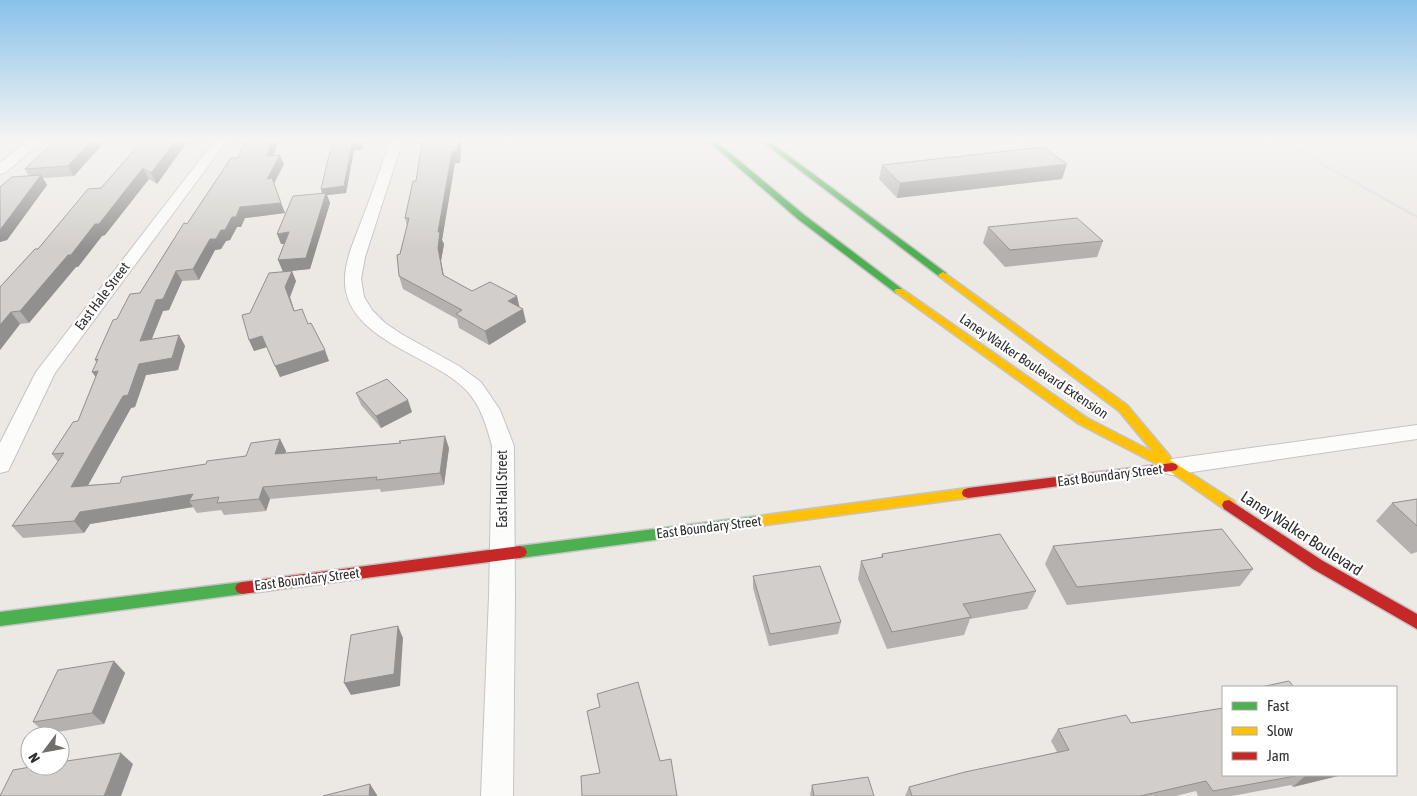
<svg xmlns="http://www.w3.org/2000/svg" width="1417" height="796" font-family="'Asap Condensed',sans-serif">
<style>
.lines{fill:none;stroke-linecap:round;stroke-linejoin:round}
.street-casing{stroke:#c5c4c5;stroke-width:2}
.fast-casing{stroke:#c5c4c5;stroke-width:3}
.slow-casing{stroke:#c5c4c5;stroke-width:3}
.jam-casing{stroke:#c5c4c5;stroke-width:3}
.street{fill:#fcfcfb;fill-rule:evenodd}
.fast{fill:#4caf50;fill-rule:evenodd}
.slow{fill:#ffc107;fill-rule:evenodd}
.jam{fill:#c62828;fill-rule:evenodd}
.rail{stroke:#dfdfe1;stroke-width:2.5}
.wall{fill:#b4b1af}
.shaded-wall{fill:#92908e}
.building{fill:#d1cecb;stroke:#92908e}
.labels{text-anchor:middle;dominant-baseline:central;stroke-width:4.5;stroke-linejoin:round;paint-order:stroke}
.street-label{font-size:14px;fill:#2e2e2e;stroke:#fff}
.near-street-label{font-size:16px;fill:#2e2e2e;stroke:#fff}
</style>
<rect width="100%" height="100%" fill="#ece8e4"/>
<g class="lines">
<defs>
<g id="street">
<path d="M31 139H44L5 173 0 174V163Z"/>
<path d="M216 139H228L55 373 11 465 8 471 0 473V443L36 372Z"/>
<path d="M391 139H403L365 257 361 279 364 297 372 310 385 323 403 335 459 366 481 382 500 410 514 446 515 596 513 796H481L489 596 492 446C487 427 481 406 467 391 433 354 341 340 345 276 346 257 355 239 361 222 372 194 381 167 391 139Z"/>
<path d="M1417 425V439L1172 475 1164 473 1161 467 1164 461 1172 459Z"/>
</g>
<g id="fast">
<path d="M706 139H713L804 215 902 289V293H896L798 219Z"/>
<path d="M759 139H766L946 273V277H940Z"/>
<path d="M758 516 763 517 765 521 763 525 758 526 520 558 515 556 513 552 515 548 520 546Z"/>
<path d="M242 582 247 584 249 588 247 592 242 594 0 626V612Z"/>
</g>
<g id="slow">
<path d="M943 272 1127 405 1169 455 1171 458 1170 460 1234 501 1236 505 1234 509 1229 510 1224 509 1168 470 1079 424 894 291 896 289H902L1087 418 1153 452 1119 411 940 277 938 275Z"/>
<path d="M968 488 973 490 974 493 973 496 968 498 758 526 753 525 751 521 753 517 758 516Z"/>
</g>
<g id="jam">
<path d="M1172 463 1176 464 1178 467 1176 470 1172 471 968 498 963 496 962 493 963 490 968 488Z"/>
<path d="M1229 500 1323 561 1417 614V629L1313 569 1224 509 1222 505 1224 501Z"/>
<path d="M520 546 525 548 527 552 525 556 520 558 242 594 237 592 235 588 237 584 242 582Z"/>
</g>
</defs>
<use href="#street" class="street-casing"/>
<use href="#fast" class="fast-casing"/>
<use href="#slow" class="slow-casing"/>
<use href="#jam" class="jam-casing"/>
<use href="#street" class="street"/>
<use href="#fast" class="fast"/>
<use href="#slow" class="slow"/>
<use href="#jam" class="jam"/>
<path class="rail" d="M1277 139 1417 217"/>
</g>
<g class="wall">
<path d="M145 138H190L157 184 149 179 105 235 102 236 78 267H76L29 323 20 324 0 350V287L38 249 101 188Z"/>
<path d="M279 138 274 155 284 164 274 184 285 213 322 193 321 189 330 151 362 150H354L346 193 327 195 330 203 310 269 286 271 296 281 290 297 294 311 308 324 329 361 280 377 267 347 254 351 249 340 250 313 283 272 285 244H281L285 213 245 218 241 227H237L230 240 226 241 221 249 215 250 199 280 182 281 169 310 163 311 152 339 179 335 185 346 178 370 146 375 135 407 131 408 88 485 120 483 246 456 280 439 286 451 285 453 400 443 399 441 449 448 444 485 381 492 380 489 270 499 266 511 224 515 221 510 197 513 193 507 90 524 84 533 23 538 12 526 58 462 52 454 78 421 96 377V362L95 360 117 319 140 293 187 224 238 158Z"/>
<path d="M100 141 102 145 74 176 43 178 47 185 7 240 0 242V187L29 176 25 169Z"/>
<path d="M425 142 460 163H455L442 240 444 244 441 261 444 276 472 291 519 307 526 322 489 345 459 328 457 319 403 289 399 276 400 254 407 226 405 218 416 181Z"/>
<path d="M882 165 1062 179 897 198 879 179Z"/>
<path d="M988 227 1103 241 1097 257 1005 267 983 243Z"/>
<path d="M356 393 412 412 381 428 361 405Z"/>
<path d="M1417 499V552L1411 554 1376 521 1392 503Z"/>
<path d="M1053 546 1253 569 1240 586 1067 605 1045 564Z"/>
<path d="M882 554 1036 591 1027 609 970 619 964 635 887 649 858 579 861 561 881 557Z"/>
<path d="M753 576 841 622 838 634 769 646 753 588Z"/>
<path d="M114 661 125 673 104 724 46 734 33 722Z"/>
<path d="M1131 723 1223 775H1342L1293 787 1291 785 1232 796H1198L1196 791 1176 796H905L909 787 1057 752 1051 741 1058 729Z"/>
<path d="M812 785 874 796H810Z"/>
</g>
<g class="shaded-wall">
<path d="M0 138H6L0 144Z"/>
<path d="M91 138H102L100 141 102 145 74 176 68 166Z"/>
<path d="M178 138H190L157 184 151 173Z"/>
<path d="M272 138H279L270 165 267 156Z"/>
<path d="M361 138H364L362 150H354L346 193 327 195 330 203 310 269 283 272 278 260 323 196 321 189 352 144Z"/>
<path d="M459 138H462L460 163H455L442 240 444 244 441 261 446 289 443 275 438 248V232L452 152Z"/>
<path d="M280 155 284 164 271 189 267 179Z"/>
<path d="M1067 164 1062 179 897 198 900 183Z"/>
<path d="M143 168 149 179 105 235 102 236 78 267H76L29 323 20 311Z"/>
<path d="M41 175 47 185 7 240 0 242V230Z"/>
<path d="M281 203 285 213 245 218 241 227H237L230 240 226 241 221 249 215 250 199 280 193 269 210 239 221 230 240 207Z"/>
<path d="M289 232 294 243 281 244 277 234Z"/>
<path d="M176 271 182 281 169 310 163 311 146 353 140 341 156 300Z"/>
<path d="M292 271 296 281 290 297 298 322 285 287Z"/>
<path d="M517 296 520 309 508 301Z"/>
<path d="M523 309 526 322 489 345 485 331Z"/>
<path d="M11 312 20 324 0 350V325Z"/>
<path d="M179 335 185 346 178 370 146 375 135 407 131 408 81 498 71 487 139 364Z"/>
<path d="M262 336 267 347 254 351 249 340Z"/>
<path d="M325 350 329 361 280 377 275 366Z"/>
<path d="M98 371 100 383 92 372Z"/>
<path d="M408 400 412 412 381 428 376 416Z"/>
<path d="M445 436 449 448 444 485 440 473Z"/>
<path d="M280 439 286 451 281 466 275 454Z"/>
<path d="M263 487 270 499 266 511 259 499Z"/>
<path d="M193 494 189 501 193 507 90 524 84 533 74 521 80 512Z"/>
<path d="M398 626 403 638 400 686 351 695 344 683Z"/>
<path d="M114 661 125 673 104 724 92 713Z"/>
<path d="M121 753 133 764 121 796H104Z"/>
<path d="M1311 775H1342L1293 787 1305 776Z"/>
<path d="M370 784 377 795V796H369Z"/>
</g>
<g class="building">
<path d="M58 138H94L68 166 25 169Z"/>
<path d="M145 138H178L151 173 143 168 99 224H95L71 255H68L20 311 11 312 0 325V287L35 249H38L88 189 101 188Z"/>
<path d="M246 138H272L267 156 280 155 267 179 272 178 281 203 240 207 236 217H232L225 230H221L216 239H210L193 269 176 271 163 299 156 300 140 341 179 335 172 358 139 364 128 395 123 396 71 487 120 483 122 477 206 464 207 461 246 456 251 443 280 439 275 454 401 443 399 441 445 436 440 473 376 480 377 477 263 487 259 499 217 503 219 497 189 501 193 494 80 512 74 521 12 526 64 453 52 454 73 422 78 421 98 371 92 372 98 359 95 360 113 320 117 319 130 294 140 293 184 223 187 224 231 158H238Z"/>
<path d="M336 138H361L360 143 352 144 344 186 321 189 330 151Z"/>
<path d="M426 138H459L457 151 452 152 438 232H440L438 248 443 275 472 291 490 282 517 296 508 301 523 309 485 331 456 314 462 310 399 276 397 255 400 254 409 218H405L413 181H416L422 143 425 142Z"/>
<path d="M1043 147 1067 164 900 183 882 165Z"/>
<path d="M41 175 0 230V187L12 177Z"/>
<path d="M326 193 306 258 278 260 289 232 277 234 293 196Z"/>
<path d="M1077 218 1103 241 1010 250 988 227Z"/>
<path d="M292 271 285 287 294 311 302 309 308 324 311 323 325 350 275 366 262 336 249 340 242 315 250 313 269 273Z"/>
<path d="M387 379 408 400 376 416 356 393Z"/>
<path d="M1417 499V526L1392 503Z"/>
<path d="M1222 529 1253 569 1077 587 1053 546Z"/>
<path d="M1000 534 1036 591 963 604 971 617 892 632 861 561 883 557 882 554Z"/>
<path d="M820 566 841 622 770 634 753 576Z"/>
<path d="M398 626 394 674 344 683 351 635Z"/>
<path d="M114 661 92 713 33 722 58 670Z"/>
<path d="M1289 681 1294 687H1261Z"/>
<path d="M638 682 660 761 671 759 677 796H582L581 776 600 773 587 711 600 707 597 694Z"/>
<path d="M1223 708V775H1301L1213 791 1206 781 1140 796H912L909 787 965 772 1069 750 1058 729 1126 715 1131 723Z"/>
<path d="M121 753 104 796H0L13 770 36 766H60V762Z"/>
<path d="M868 777 874 796H814L812 785Z"/>
<path d="M370 784 369 796H323Z"/>
</g>
<linearGradient id="sky" x2="0" y2="1"><stop stop-color="#88c2ea"/><stop offset="0.56" stop-color="#f6f5f3"/><stop offset="1" stop-color="#f6f5f3" stop-opacity="0"/></linearGradient>
<rect width="1417" height="250" fill="url(#sky)"/>
<g class="labels">
<g class="street-label">
<text transform="translate(102 296) rotate(-53)">East Hale Street</text>
<text transform="translate(1034 366) rotate(34)">Laney Walker Boulevard Extension</text>
<text transform="translate(1110 475) rotate(-7)">East Boundary Street</text>
<text transform="translate(502 489) rotate(-90)">East Hall Street</text>
<text transform="translate(709 527) rotate(-7)">East Boundary Street</text>
<text transform="translate(307 579) rotate(-7)">East Boundary Street</text>
</g>
<g class="near-street-label">
<text transform="translate(1302 533) rotate(33)">Laney Walker Boulevard</text>
</g>
</g>
<rect x="1222" y="686" width="175" height="90" fill="#ffffff" stroke="#ababab"/>
<rect x="1232" y="702" width="25" height="8" fill="#4caf50" stroke="#ababab"/>
<text x="1267" y="711" font-size="15" fill="#2e2e2e">Fast</text>
<rect x="1232" y="727" width="25" height="8" fill="#ffc107" stroke="#ababab"/>
<text x="1267" y="736" font-size="15" fill="#2e2e2e">Slow</text>
<rect x="1232" y="752" width="25" height="8" fill="#c62828" stroke="#ababab"/>
<text x="1267" y="761" font-size="15" fill="#2e2e2e">Jam</text>
<g transform="translate(45 751) rotate(238)"><circle r="24" fill="#ffffff" stroke="#ababab"/>
<path d="M0-4L9 19L0 12L-9 19Z" fill="#706f6e"/>
<text y="-8" font-size="14" font-weight="bold" text-anchor="middle" fill="#2e2e2e">N</text>
</g>
</svg>
